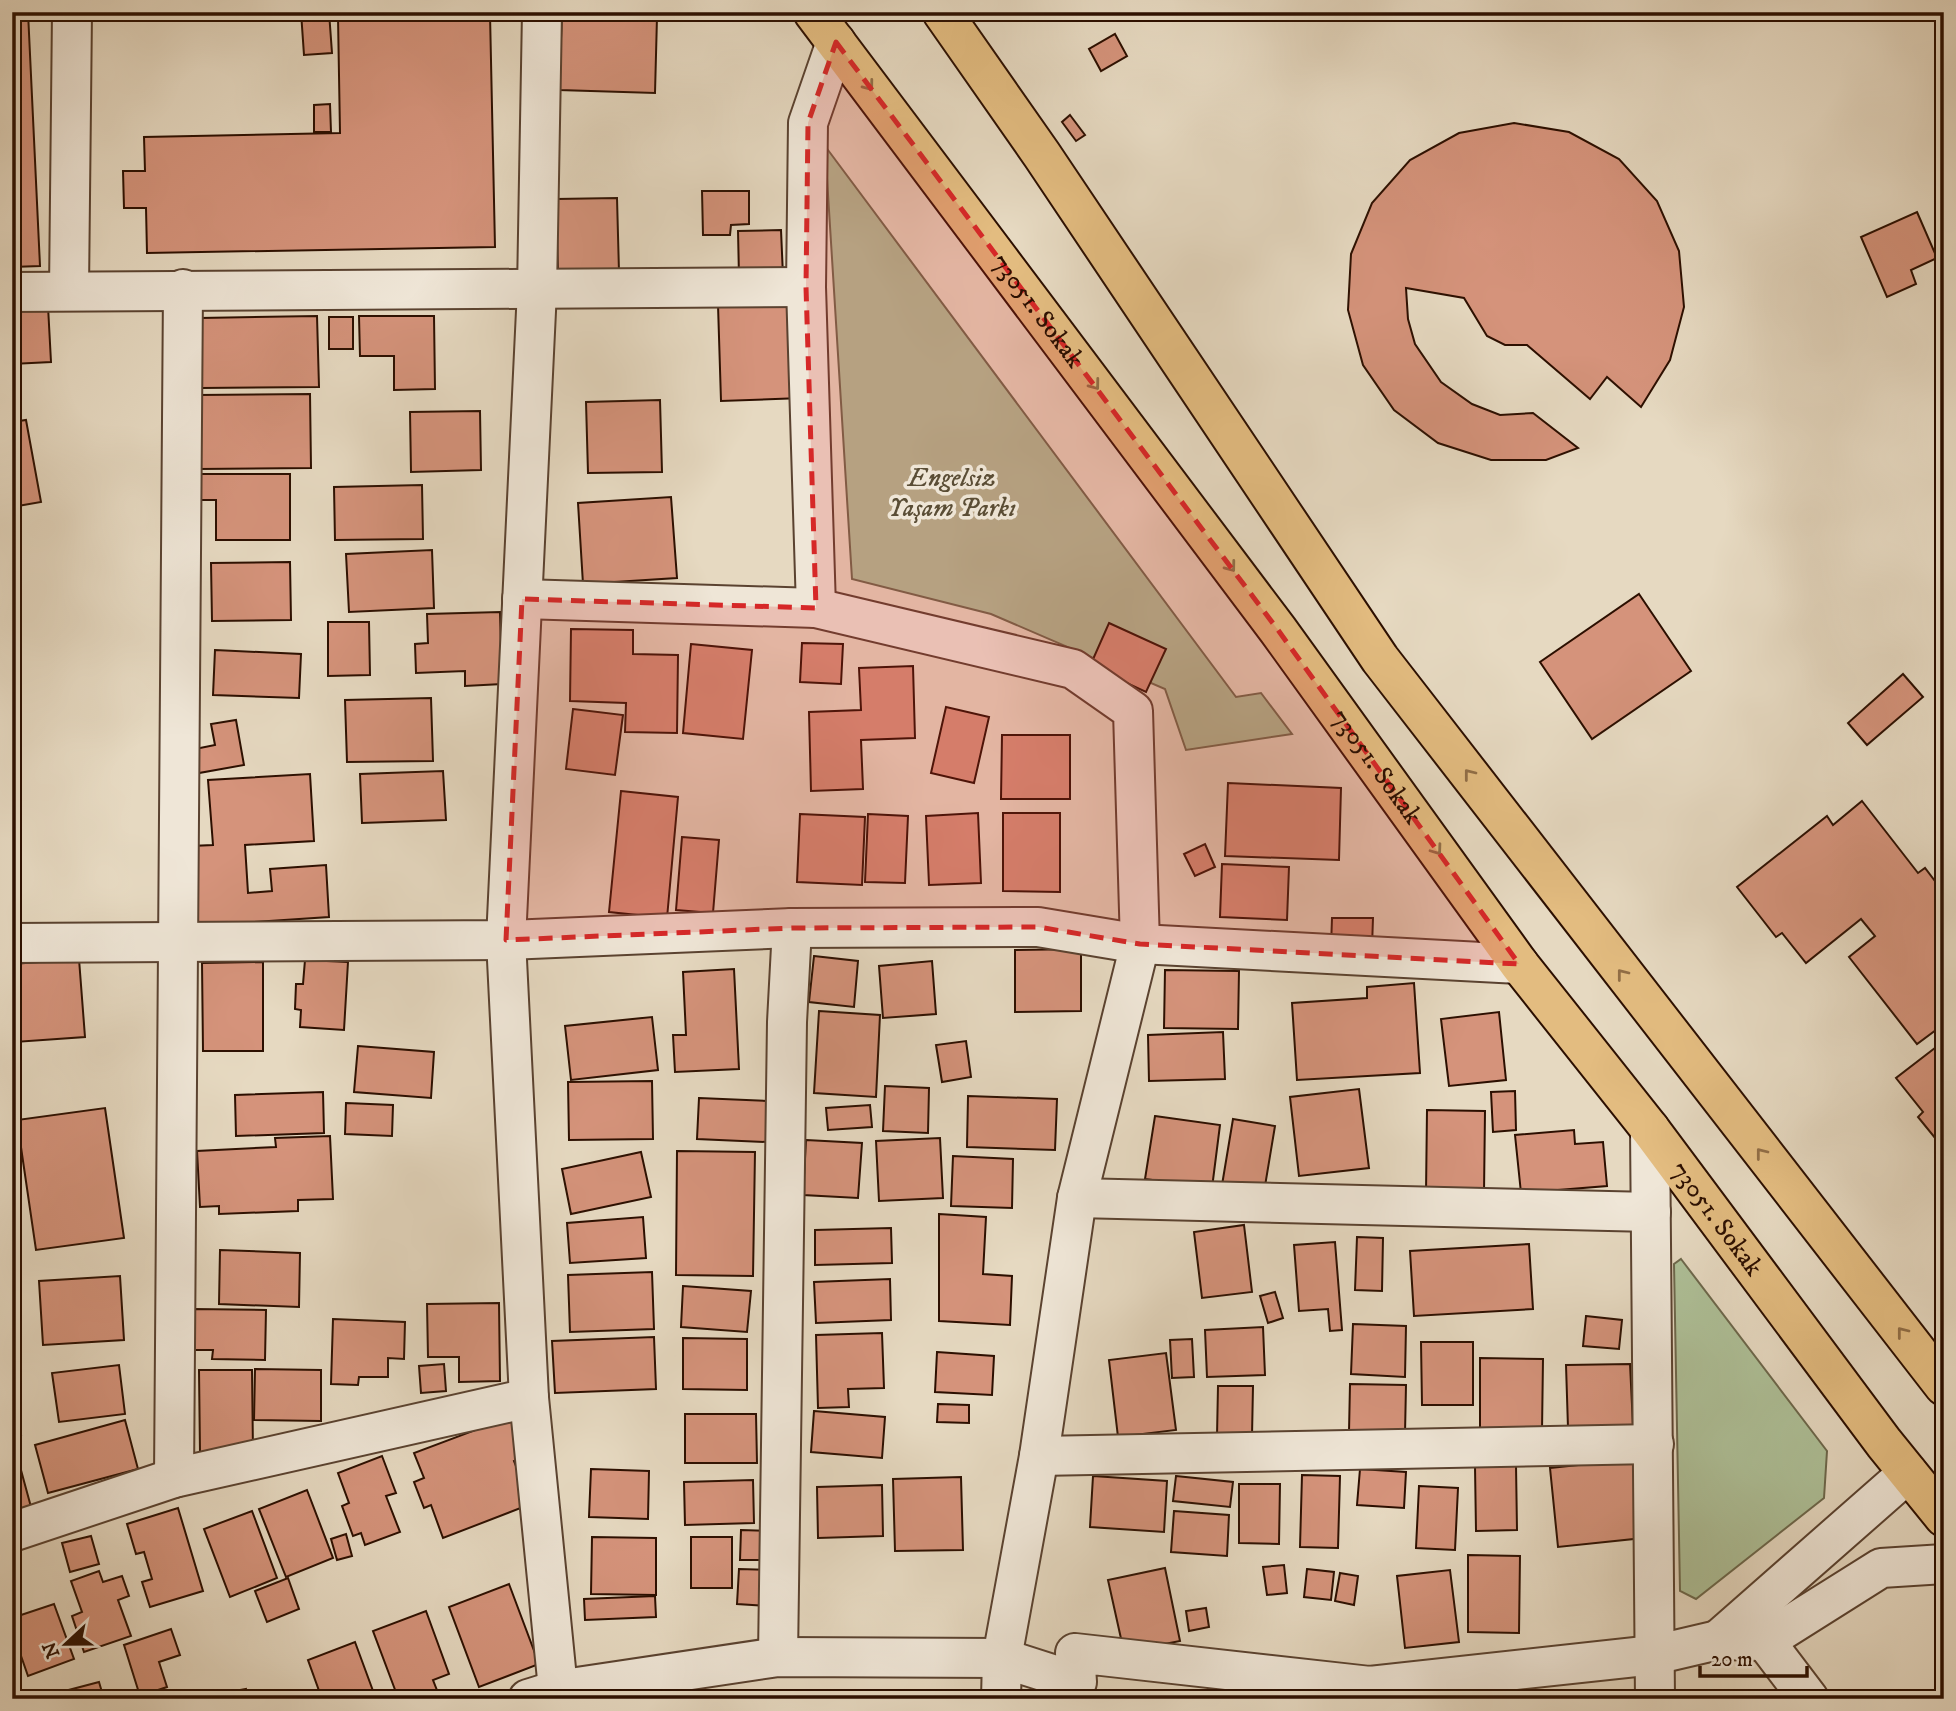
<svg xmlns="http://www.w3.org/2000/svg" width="1956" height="1711" font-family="'IM FELL DW Pica',serif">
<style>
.green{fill:#aec098;stroke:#6d684c;stroke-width:2}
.building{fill:#d5937b;stroke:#2c0f00;stroke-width:2}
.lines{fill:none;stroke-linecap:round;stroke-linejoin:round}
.minor-casing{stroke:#5a4230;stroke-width:42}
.major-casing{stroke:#2c0f00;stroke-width:42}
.minor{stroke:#efe6d7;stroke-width:38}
.major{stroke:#e3bc80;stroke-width:38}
.oneway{stroke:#916e46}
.marked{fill:#d62828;fill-opacity:0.2;stroke:#d62828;stroke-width:5;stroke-dasharray:14 9;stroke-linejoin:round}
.labels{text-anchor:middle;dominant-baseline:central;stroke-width:7;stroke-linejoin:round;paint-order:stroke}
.street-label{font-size:26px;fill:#2c0f00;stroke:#efe6d7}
.park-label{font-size:26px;font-style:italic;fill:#5a4d35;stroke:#efe6d7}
</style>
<rect width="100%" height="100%" fill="#e6d9c1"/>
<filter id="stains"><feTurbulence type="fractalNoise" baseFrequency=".00286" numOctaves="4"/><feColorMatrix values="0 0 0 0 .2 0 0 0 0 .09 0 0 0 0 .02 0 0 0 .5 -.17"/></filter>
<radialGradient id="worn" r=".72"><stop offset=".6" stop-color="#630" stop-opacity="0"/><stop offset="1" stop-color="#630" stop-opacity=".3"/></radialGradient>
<g class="green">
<path d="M825 146 1236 697 1261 693 1292 734 1186 750 1165 689 991 614 852 579Z"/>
<path d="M1681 1259 1827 1451 1824 1498 1696 1599 1680 1591 1674 1264Z"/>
</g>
<g class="building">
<path d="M12 12H28L40 266 12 267Z"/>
<path d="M301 12H329L332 53 304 55Z"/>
<path d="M562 13 657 17 655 93 559 90Z"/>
<path d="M490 14 495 247 147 253 146 208H124L123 171H145L144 137 340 133 338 17Z"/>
<path d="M1115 34 1127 56 1101 71 1089 49Z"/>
<path d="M330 104 331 132H314V105Z"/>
<path d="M1070 115 1085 135 1076 141 1062 122Z"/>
<path d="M1514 123 1569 132 1619 159 1657 201 1679 251 1684 307 1670 360 1641 407 1607 377 1590 399 1527 345H1505L1487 336 1464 298 1406 288 1408 319 1415 344 1441 382 1472 404 1500 415 1533 413 1578 448 1546 460H1491L1438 443 1394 410 1363 365 1348 310 1351 254 1372 203 1410 160 1459 133Z"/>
<path d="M702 191H749V224L731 225 730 235H703Z"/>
<path d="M617 198 619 272 558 274 556 199Z"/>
<path d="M1917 212 1937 258 1911 270 1916 284 1887 297 1861 237Z"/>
<path d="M781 230 783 276 739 277 738 231Z"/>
<path d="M799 303 802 398 721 401 718 305Z"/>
<path d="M48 306 51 362 12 364V307Z"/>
<path d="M317 316 319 387 201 388 200 318Z"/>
<path d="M359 316H434L435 389 394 390V356H360Z"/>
<rect x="329" y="317" width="24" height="32"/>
<path d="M310 394 311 468 198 469 197 395Z"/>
<path d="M660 400 662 472 588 473 586 402Z"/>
<path d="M480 411 481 470 411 472 410 412Z"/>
<path d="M26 420 41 502 12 507V422Z"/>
<path d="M190 474H290V540H216V500H190Z"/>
<path d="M422 485 423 539 335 540 334 487Z"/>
<path d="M671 497 677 578 583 584 578 503Z"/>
<path d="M432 550 434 608 349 612 346 554Z"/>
<path d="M290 562 291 620 212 621 211 563Z"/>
<path d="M1639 594 1691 671 1592 739 1540 662Z"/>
<path d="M500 612 502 684 465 686V671L416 673 415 644 428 643 427 614Z"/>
<path d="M328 622H369L370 675 328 676Z"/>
<path d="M1109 623 1166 649 1146 692 1090 666Z"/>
<path d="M571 629 633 630V654L678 655 677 733 625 732 626 703 570 701Z"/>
<path d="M802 643 843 644 841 684 800 682Z"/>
<path d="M691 644 752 650 743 739 683 733Z"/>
<path d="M215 650 301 654 299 698 213 695Z"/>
<path d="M913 666 915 738 861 740 863 789 811 791 809 712 861 710 859 668Z"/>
<path d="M1903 674 1923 697 1867 745 1848 723Z"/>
<path d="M431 698 433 761 347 762 345 700Z"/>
<path d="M946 707 989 717 974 783 931 773Z"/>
<path d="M573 709 623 715 615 775 566 769Z"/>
<path d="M236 720 244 765 199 773 195 749 215 745 211 724Z"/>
<path d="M1002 735H1070V799H1001Z"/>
<path d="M443 771 446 820 362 823 360 774Z"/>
<path d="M310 774 314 841 245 845 248 893 272 891 270 869 326 865 329 917 197 926 191 846 213 845 208 780Z"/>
<path d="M1228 783 1341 788 1339 860 1225 856Z"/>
<path d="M621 791 678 797 667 918 609 912Z"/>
<path d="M1862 801 1918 873 1925 868 1944 893V1024L1917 1044 1849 957 1875 936 1861 919 1806 963 1782 933 1776 937 1737 887 1827 816 1833 825Z"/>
<path d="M978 813 981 883 929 885 926 816Z"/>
<path d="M1003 813H1060V892L1003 891Z"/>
<path d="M800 814 865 817 862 885 797 882Z"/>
<path d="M868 814 908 816 905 883 865 882Z"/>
<path d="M682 837 719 840 713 913 676 910Z"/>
<path d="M1205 844 1215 867 1195 876 1184 854Z"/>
<path d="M1222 864 1289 867 1287 920 1220 917Z"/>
<path d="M1332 918H1373L1372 947H1331Z"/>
<path d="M1081 949V1011L1015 1012V950Z"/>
<path d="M814 956 858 961 854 1007 809 1002Z"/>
<path d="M79 959 85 1037 15 1042 12 964Z"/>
<path d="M305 960 348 962 344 1030 300 1027 301 1010 295 1009 296 984H303Z"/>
<path d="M932 961 936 1014 883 1018 879 966Z"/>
<path d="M263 962V1051H203L202 963Z"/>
<path d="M734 969 739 1069 675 1072 673 1035H686L683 972Z"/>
<path d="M1165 970 1239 971 1238 1029 1164 1028Z"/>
<path d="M1414 983 1420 1073 1297 1080 1292 1003 1367 998V987Z"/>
<path d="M819 1011 880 1015 876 1097 814 1093Z"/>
<path d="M1499 1012 1506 1080 1449 1086 1441 1019Z"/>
<path d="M652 1017 658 1070 571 1080 565 1026Z"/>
<path d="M1223 1032 1225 1079 1149 1081 1148 1035Z"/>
<path d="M966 1041 971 1077 942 1082 936 1045Z"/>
<path d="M1944 1041V1149L1918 1117 1923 1112 1896 1078Z"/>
<path d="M358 1046 434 1052 431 1098 354 1092Z"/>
<path d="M652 1081 653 1139 569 1140 568 1082Z"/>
<path d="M885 1086 929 1088 928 1133 883 1131Z"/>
<path d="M1359 1089 1369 1168 1299 1176 1290 1097Z"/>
<path d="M1515 1091 1516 1130 1493 1132 1491 1092Z"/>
<path d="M323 1092 324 1133 236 1136 235 1095Z"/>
<path d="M968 1096 1057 1099 1055 1150 967 1147Z"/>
<path d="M699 1098 768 1101 766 1142 697 1139Z"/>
<path d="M346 1103 393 1105 392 1136 345 1134Z"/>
<path d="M870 1105 872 1127 828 1130 826 1108Z"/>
<path d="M105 1108 124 1238 36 1250 17 1120Z"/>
<path d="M1427 1110 1485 1111 1484 1193H1426Z"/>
<path d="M1155 1116 1220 1125 1212 1188 1145 1179Z"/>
<path d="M1233 1119 1275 1126 1264 1192 1222 1185Z"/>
<path d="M1574 1130 1575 1144 1603 1142 1607 1186 1521 1193 1515 1135Z"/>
<path d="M330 1136 333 1199 298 1200V1211L219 1214V1206L200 1207 197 1151 276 1147 275 1138Z"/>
<path d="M940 1138 943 1198 879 1201 876 1141Z"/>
<path d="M806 1140 862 1143 858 1198 803 1195Z"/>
<path d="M677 1151 755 1152 753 1276 676 1275Z"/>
<path d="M641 1152 651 1197 571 1214 562 1169Z"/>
<path d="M953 1156 1013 1159 1012 1208 951 1206Z"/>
<path d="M939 1214 986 1217 983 1274 1012 1276 1010 1325 939 1321Z"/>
<path d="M643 1217 646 1258 570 1263 567 1223Z"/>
<path d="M1244 1225 1252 1292 1202 1298 1194 1232Z"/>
<path d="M891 1228 892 1263 815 1265V1230Z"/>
<path d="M1357 1237 1383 1238 1382 1291 1355 1290Z"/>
<path d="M1335 1242 1342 1330 1330 1331 1328 1309 1299 1311 1294 1245Z"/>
<path d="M1529 1244 1533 1309 1414 1316 1410 1251Z"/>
<path d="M220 1250 300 1253 299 1307 219 1304Z"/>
<path d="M652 1272 654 1329 570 1332 568 1275Z"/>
<path d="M120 1276 124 1340 43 1345 39 1281Z"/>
<path d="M890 1279 891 1320 816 1323 814 1282Z"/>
<path d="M683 1286 751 1291 747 1332 681 1327Z"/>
<path d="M1275 1292 1283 1318 1268 1323 1260 1296Z"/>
<path d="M499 1303 500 1381 459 1382V1357H428L427 1304Z"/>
<path d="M192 1309 266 1310 265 1360 212 1359 213 1350H191Z"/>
<path d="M1586 1316 1622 1320 1619 1349 1583 1346Z"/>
<path d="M333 1319 405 1322 404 1359 388 1358V1377H359L358 1385 331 1384Z"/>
<path d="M1353 1324 1406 1326 1405 1377 1351 1374Z"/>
<path d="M1263 1327 1265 1375 1207 1377 1205 1330Z"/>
<path d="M882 1333 884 1388 848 1389 849 1407 818 1408 816 1335Z"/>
<path d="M654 1337 656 1389 555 1393 552 1341Z"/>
<path d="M683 1338 747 1339V1390L683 1389Z"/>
<path d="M1192 1339 1194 1377 1172 1378 1170 1340Z"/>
<path d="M1421 1342H1473V1405H1422Z"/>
<path d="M937 1352 994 1356 992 1395 935 1392Z"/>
<path d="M1166 1353 1176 1430 1118 1437 1109 1360Z"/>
<path d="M1480 1358 1543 1359 1542 1431 1480 1430Z"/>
<path d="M444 1364 446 1391 421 1393 419 1366Z"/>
<path d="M1630 1364 1633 1426 1568 1428 1566 1365Z"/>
<path d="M119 1365 125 1414 59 1422 52 1373Z"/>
<path d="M255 1369 321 1370V1421L254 1420Z"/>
<path d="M199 1370H252L253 1452H200Z"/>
<path d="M15 1375 21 1435H12V1376Z"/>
<path d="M1350 1384 1406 1385 1405 1434 1349 1432Z"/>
<path d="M1218 1386H1253L1252 1436H1217Z"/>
<path d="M938 1404 969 1405V1423L937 1422Z"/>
<path d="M814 1411 885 1417 882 1458 811 1452Z"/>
<path d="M685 1414H756L757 1463H685Z"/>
<path d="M510 1417 525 1456 514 1461 531 1504 443 1538 431 1505 424 1508 414 1482 424 1478 414 1453Z"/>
<path d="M125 1420 138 1469 48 1493 35 1445Z"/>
<path d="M12 1437 34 1518 12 1523Z"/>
<path d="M382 1456 396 1493 386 1496 400 1532 365 1545 361 1533 353 1536 342 1506 349 1503 338 1473Z"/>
<path d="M1635 1459 1643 1538 1558 1547 1550 1468Z"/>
<path d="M1516 1465 1517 1530 1476 1531 1475 1466Z"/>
<path d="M591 1469 649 1471 648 1519 589 1517Z"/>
<path d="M1360 1469 1406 1472 1404 1508 1357 1505Z"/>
<path d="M1302 1475 1340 1476 1338 1548 1300 1547Z"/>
<path d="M1093 1476 1167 1481 1164 1532 1090 1527Z"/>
<path d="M1176 1476 1233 1482 1230 1507 1173 1501Z"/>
<path d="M961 1477 963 1550 895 1551 893 1479Z"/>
<path d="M753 1480 754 1523 685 1525 684 1482Z"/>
<path d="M1239 1484H1280L1279 1544 1239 1543Z"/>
<path d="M882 1485 883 1536 818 1538 817 1487Z"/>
<path d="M1419 1486 1458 1488 1455 1550 1416 1548Z"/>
<path d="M307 1490 333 1558 286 1577 259 1509Z"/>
<path d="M178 1508 203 1591 150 1607 142 1582 152 1579 144 1552 136 1554 127 1524Z"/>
<path d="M252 1511 277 1578 230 1597 204 1529Z"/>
<path d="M1174 1511 1229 1515 1227 1556 1171 1552Z"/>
<path d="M741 1530 771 1531V1560H740Z"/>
<path d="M346 1534 352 1556 337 1560 331 1539Z"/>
<path d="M91 1536 99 1564 70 1572 62 1543Z"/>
<path d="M592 1537 656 1538V1595L591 1594Z"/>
<rect x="691" y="1537" width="41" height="51"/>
<path d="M1468 1555 1520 1556 1519 1633 1468 1632Z"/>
<path d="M1284 1565 1287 1593 1267 1595 1263 1567Z"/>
<path d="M1165 1568 1180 1641 1124 1652 1108 1580Z"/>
<path d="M739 1569 770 1570 768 1606 737 1604Z"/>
<path d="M1307 1569 1334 1572 1331 1600 1304 1597Z"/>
<path d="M1450 1570 1459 1642 1405 1648 1397 1576Z"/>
<path d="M99 1571 103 1582 122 1576 129 1596 118 1600 131 1636 84 1652 72 1616 82 1612 71 1581Z"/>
<path d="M1340 1573 1358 1576 1354 1605 1335 1601Z"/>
<path d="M288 1578 299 1609 267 1622 255 1591Z"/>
<path d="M509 1584 539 1664 479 1687 449 1607Z"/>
<path d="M655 1596 656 1617 585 1620 584 1599Z"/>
<path d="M54 1604 74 1659 28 1676 12 1630V1618Z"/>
<path d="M1206 1608 1209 1627 1189 1631 1186 1611Z"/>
<path d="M426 1611 449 1674 433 1680 440 1698 391 1699 397 1695 373 1631Z"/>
<path d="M171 1629 180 1655 159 1662 167 1687 140 1696 124 1645Z"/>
<path d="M355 1642 376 1699H322L308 1660Z"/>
<path d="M99 1682 104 1699H43L42 1697Z"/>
<path d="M246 1689 248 1699H191Z"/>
</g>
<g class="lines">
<defs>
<g id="minor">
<path d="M542 12 537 290 506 940 529 1398 559 1699"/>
<path d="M69 290 72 12"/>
<path d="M12 292 806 287"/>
<path d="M522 599 816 608 1073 669 1133 711 1140 944 1077 1198 1039 1456 1002 1658 1001 1699"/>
<path d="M816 608 806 287 808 123 836 42"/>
<path d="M12 943 506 940 792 928 1038 927 1140 944 1519 964"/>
<path d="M1650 1129 1655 1699"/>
<path d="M1077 1198 1651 1212"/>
<path d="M1039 1456 1654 1444"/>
<path d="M174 1478 183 289"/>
<path d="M12 1532 174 1478 529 1398"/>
<path d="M1718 1640 1908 1473"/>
<path d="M1765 1641 1809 1699"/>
<path d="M778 1657 787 1022 792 928"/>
<path d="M528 1699 557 1690 778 1657 1002 1658 1077 1682 1075 1653 1370 1686 1654 1655 1718 1640 1765 1641 1881 1568 1944 1564"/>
</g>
<g id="major">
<path id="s1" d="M813 12 1278 630 1519 964 1650 1129 1884 1443 1944 1517"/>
<path d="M942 12 1042 155 1380 659 1944 1386"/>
</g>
</defs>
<use href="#minor" class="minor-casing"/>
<use href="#major" class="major-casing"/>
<use href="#minor" class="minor"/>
<use href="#major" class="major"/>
</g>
<defs><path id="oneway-chevron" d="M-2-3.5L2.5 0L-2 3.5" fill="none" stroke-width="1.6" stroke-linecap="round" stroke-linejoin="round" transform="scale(1.75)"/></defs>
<g class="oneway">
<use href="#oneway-chevron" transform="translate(869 86) rotate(53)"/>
<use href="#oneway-chevron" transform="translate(1095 385) rotate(53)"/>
<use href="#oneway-chevron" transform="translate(1231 567) rotate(53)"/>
<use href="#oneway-chevron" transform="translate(1469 774) rotate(-128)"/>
<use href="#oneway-chevron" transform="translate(1437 850) rotate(54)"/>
<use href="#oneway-chevron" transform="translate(1622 974) rotate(-128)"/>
<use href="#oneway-chevron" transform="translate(1761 1153) rotate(-128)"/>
<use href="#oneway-chevron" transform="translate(1902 1332) rotate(-128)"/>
</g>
<path class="marked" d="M836 42 1278 630 1519 964 1140 944 1038 927 792 928 506 940 522 599 816 608 806 287 808 123Z"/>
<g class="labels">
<g class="street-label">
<text stroke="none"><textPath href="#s1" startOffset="374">73051. Sokak</textPath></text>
<text stroke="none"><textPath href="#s1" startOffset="942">73051. Sokak</textPath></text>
<text stroke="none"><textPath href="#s1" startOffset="1508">73051. Sokak</textPath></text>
</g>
<g class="park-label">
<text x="952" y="478">Engelsiz<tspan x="952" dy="30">Yaşam Parkı</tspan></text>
</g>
</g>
<rect width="1956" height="1711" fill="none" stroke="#e6d9c1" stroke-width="42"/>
<rect x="14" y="14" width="1928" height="1683" fill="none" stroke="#2c0f00" stroke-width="3.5"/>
<rect x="21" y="21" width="1914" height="1669" fill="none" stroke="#2c0f00" stroke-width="2"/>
<g transform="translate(66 1644) rotate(248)" stroke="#efe6d7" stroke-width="5" paint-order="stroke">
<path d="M0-5L12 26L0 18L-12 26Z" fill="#2c0f00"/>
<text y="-10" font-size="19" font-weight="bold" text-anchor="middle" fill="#2c0f00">N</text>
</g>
<path d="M1700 1666v10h107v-10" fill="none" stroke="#2c0f00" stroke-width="3.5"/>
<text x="1711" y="1666" font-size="21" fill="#2c0f00" stroke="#efe6d7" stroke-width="5" paint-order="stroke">20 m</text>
<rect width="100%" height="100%" filter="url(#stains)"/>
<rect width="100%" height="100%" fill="url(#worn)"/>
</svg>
